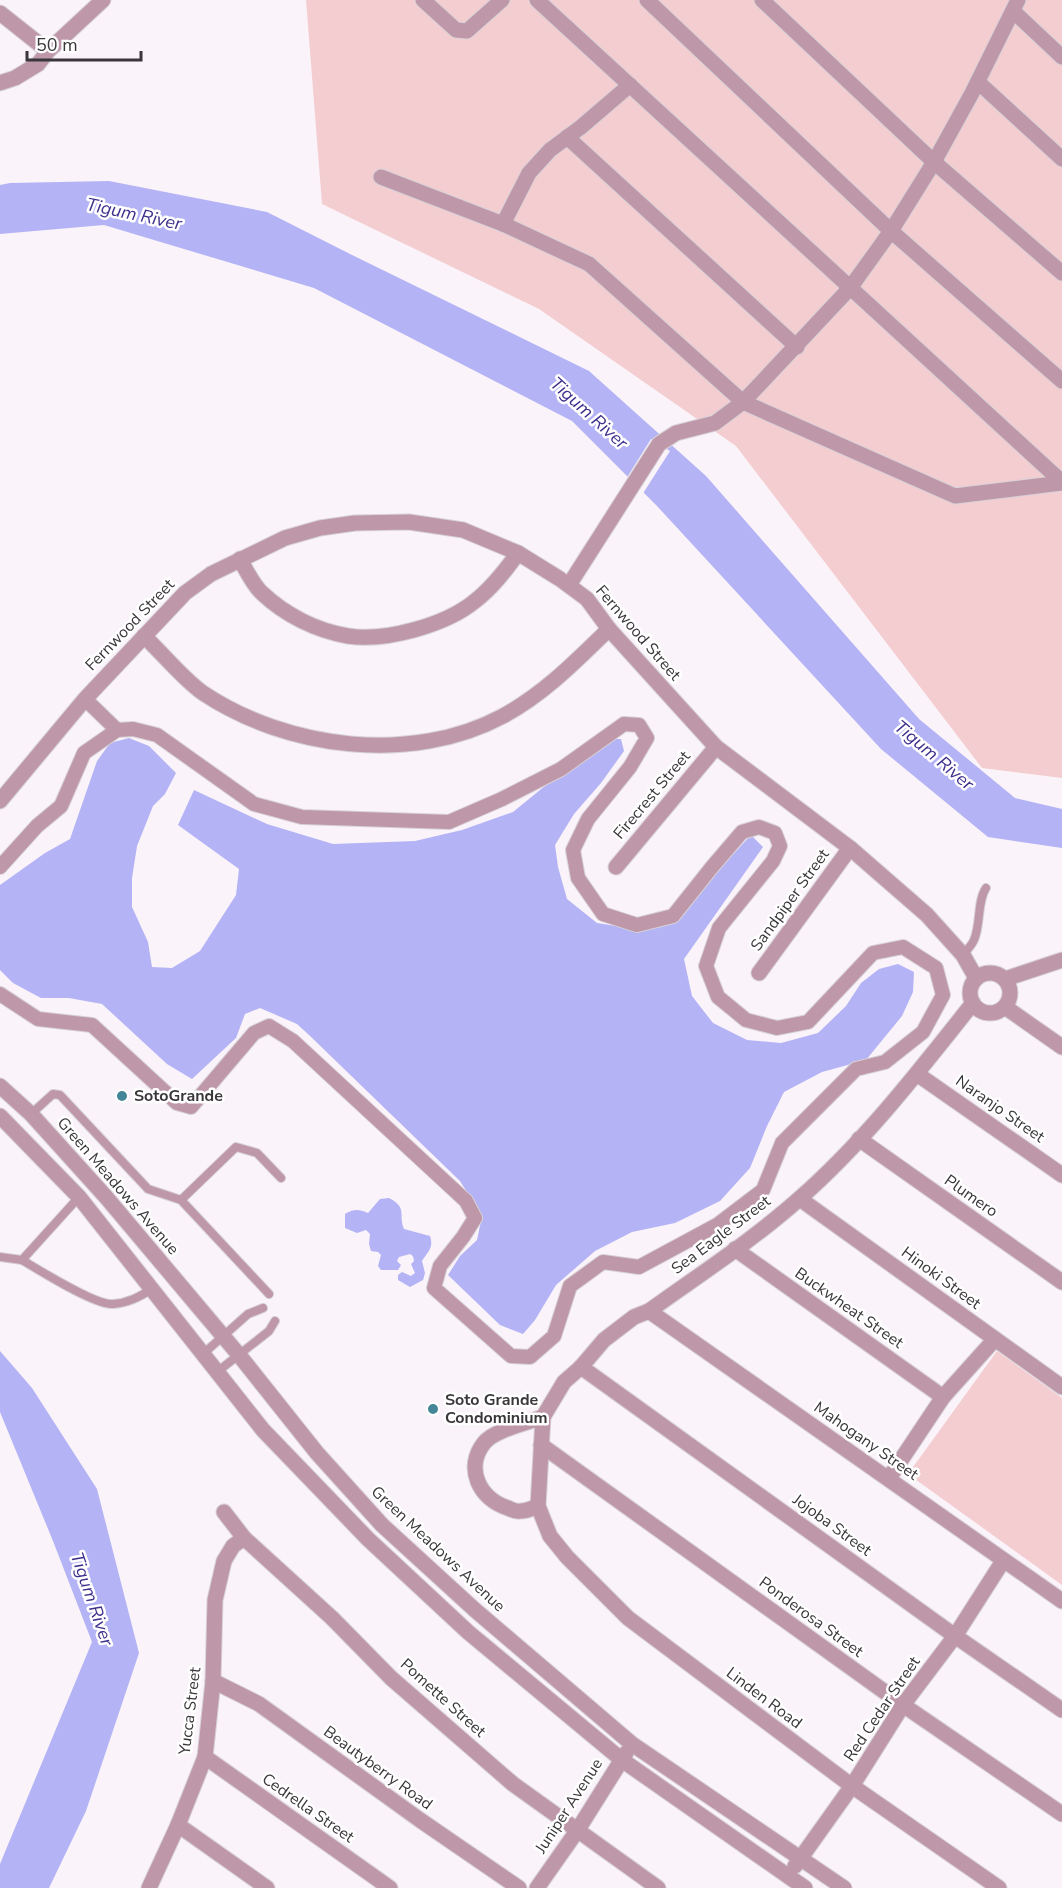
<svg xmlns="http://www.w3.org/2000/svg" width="1062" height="1888" font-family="'Nunito Sans',sans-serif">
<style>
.green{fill:#f4cdd0}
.water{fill:#b3b3f6}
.pier{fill:#faf3f9}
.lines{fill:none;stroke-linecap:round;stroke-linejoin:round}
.service-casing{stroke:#d7d1d7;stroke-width:10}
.pedestrian-casing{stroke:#d7d1d7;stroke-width:16}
.minor-casing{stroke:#d7d1d7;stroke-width:17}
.service{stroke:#be97a8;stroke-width:8}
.pedestrian{stroke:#be97a8;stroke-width:14}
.minor{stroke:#be97a8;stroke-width:15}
.poi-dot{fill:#448697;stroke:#fff;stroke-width:2}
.labels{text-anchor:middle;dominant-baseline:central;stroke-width:5;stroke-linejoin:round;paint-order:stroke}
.street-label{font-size:16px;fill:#3a373a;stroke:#fff}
.poi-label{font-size:16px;font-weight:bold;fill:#3a373a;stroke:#fff;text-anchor:start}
.water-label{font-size:18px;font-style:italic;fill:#3d2f8c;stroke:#fff}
</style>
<rect width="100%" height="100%" fill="#faf3f9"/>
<g class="green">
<path d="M306 0H1062V778L982 768 736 446 539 309 322 204Z"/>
<path d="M997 1351 1062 1398V1585L908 1474Z"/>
</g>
<g class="water">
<path d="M109 181 267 212 352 255 589 371 706 476 919 719 1015 798 1062 809V848L988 837 881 749 657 506 572 421 314 288 104 225 0 234V185L10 183Z"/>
<path d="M129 738 149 746 176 773 165 794 153 806 137 846 132 878V907L148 942 152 967 172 968 200 951 236 895 239 869 178 825 194 790 267 824 333 844 415 841 462 830 513 812 556 777 609 739H621L624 751 601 783 574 814 555 845 558 867 567 899 597 923 642 930 681 918 721 867 751 835 763 847 684 959 692 996 713 1023 747 1040 781 1043 818 1033 846 1006 861 983 879 969 898 964 914 972 913 992 902 1016 866 1060 822 1072 784 1092 767 1126 750 1168 720 1201 675 1223 632 1232 595 1251 556 1285 535 1320 523 1334 500 1325 448 1275 460 1256 477 1240 482 1216 460 1181 309 1035 297 1024 260 1008 245 1014 236 1038 192 1079 167 1064 102 1004 69 998H41L13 983 0 970V885L45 853 70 839 97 761 110 743Z"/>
<path d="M389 1198C408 1208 398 1214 404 1229L430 1236C434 1248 428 1251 422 1261L425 1273 423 1280 410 1287 398 1280V1275L402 1272 411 1276 415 1273 411 1264 414 1261 413 1256 410 1254 399 1257 397 1261 401 1265 398 1270H381L378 1266 381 1255 378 1252 371 1251 369 1244 370 1234 366 1230 357 1233 345 1228V1214C353 1209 359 1209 368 1213L380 1199Z"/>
<path d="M0 1351 32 1388 97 1489 139 1653 86 1811 49 1888H0V1864L92 1642 53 1541 0 1412Z"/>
</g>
<path class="pier" d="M651 439 670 451 642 495 626 479Z"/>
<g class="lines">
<defs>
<g id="service">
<path d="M963 955C966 951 972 945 974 940 981 924 977 901 986 888"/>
<path d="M31 1114 53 1094 60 1095 148 1189 181 1200 269 1294"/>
<path d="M181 1200 236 1147 257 1153 281 1178"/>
<path d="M0 1257 22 1260 79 1197"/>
<path d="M22 1260C39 1270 96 1306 113 1304 128 1303 139 1297 152 1289"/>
<path d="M203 1354 248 1314 263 1308"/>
<path d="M217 1372 269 1331 275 1321"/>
</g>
<g id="pedestrian">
<path d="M0 867 37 826 61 806 84 753 117 730"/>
<path d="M0 994 38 1019 92 1025 177 1103 191 1107 254 1033 269 1026 293 1041 466 1201 475 1218 463 1237 440 1266 434 1288 511 1356 530 1357 554 1336 570 1286 603 1262 639 1267 717 1225 763 1190 782 1143 856 1069 885 1062 923 1032 943 995 936 968 903 947 873 953 808 1022 777 1028 746 1020 718 997 706 966 719 928 773 861 780 846 775 833 759 827 742 832 712 867 673 916 637 925 603 914 578 878 573 850 588 819 630 767 647 738 639 725 624 724 561 769 502 799 449 822 302 817 254 804 157 735 133 729 117 730 85 699"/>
</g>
<g id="minor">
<path d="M423 0 456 30 467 31 502 0"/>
<path d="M537 0 1062 482"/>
<path d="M647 0 891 231 1062 381"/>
<path d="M762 0 934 162 1062 273"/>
<path d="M1013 11 1062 57"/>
<path d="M0 13 48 51"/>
<path d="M978 82 1062 159"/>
<path d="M0 83 15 78 38 64 48 51 103 0"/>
<path d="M567 137 797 347"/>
<path d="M381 177 503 224 589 264 743 402 955 496 1062 483"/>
<path d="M503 224 529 173 550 150 581 127 630 85"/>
<path d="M240 559C246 570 253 585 262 593 285 615 317 631 348 636 385 642 446 625 475 601 492 588 505 571 518 553"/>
<path d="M569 585 659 444 676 433 715 423 743 402 850 288 891 231 934 162 972 93 1018 0"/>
<path d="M144 636C161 652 185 681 203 693 287 749 412 765 503 716 544 694 576 661 609 629"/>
<path d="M0 801 85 699 185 593 211 574 285 538 320 528 355 523 409 522 463 530 518 553 560 579 587 599 609 629 716 747 850 848 927 915 963 955 976 978"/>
<path d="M616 867 716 747"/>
<circle cx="990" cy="993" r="20"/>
<path d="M759 973 850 848"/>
<path d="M1005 979 1062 960"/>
<path d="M973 1003C919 1071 865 1141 799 1199 753 1240 699 1275 649 1311L634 1317 604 1340 581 1367 564 1382 543 1417 538 1506 550 1536 567 1557 628 1618 852 1786 999 1888"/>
<path d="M1005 1007 1062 1047"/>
<path d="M917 1074 1062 1175"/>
<path d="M0 1086 31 1114 106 1197 239 1355 317 1453 382 1525 475 1610 632 1744 844 1888"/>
<path d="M0 1116 79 1197 263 1430 368 1539 468 1632 622 1760 805 1888"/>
<path d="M859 1139 1062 1282"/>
<path d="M800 1199 1062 1387"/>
<path d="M735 1249 943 1397"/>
<path d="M649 1311 1062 1601"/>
<path d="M581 1367 955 1636 1062 1710"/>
<path d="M541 1445 903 1705 1062 1814"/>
<path d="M889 1478 943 1397 995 1339"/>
<path d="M538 1506C533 1508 527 1511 521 1511 517 1512 512 1510 508 1508 480 1500 464 1468 484 1443 494 1430 527 1423 543 1417"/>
<path d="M224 1512 244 1538 332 1618 391 1678 513 1784 658 1888"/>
<path d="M213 1681 259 1704 420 1820 519 1888"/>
<path d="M205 1757 390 1888"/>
<path d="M178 1825 267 1888"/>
<path d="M795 1866 852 1786 903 1705 955 1636 1003 1561"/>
<path d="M149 1888 178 1825 205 1757 213 1681 215 1600 224 1561 233 1546 244 1538"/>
<path d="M537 1888 577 1831 626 1753"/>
</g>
</defs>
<use href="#service" class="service-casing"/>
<use href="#pedestrian" class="pedestrian-casing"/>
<use href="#minor" class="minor-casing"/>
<use href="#service" class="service"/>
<use href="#pedestrian" class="pedestrian"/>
<use href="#minor" class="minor"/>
</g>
<g class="poi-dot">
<circle cx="122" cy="1096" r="6"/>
<circle cx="433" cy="1409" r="6"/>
</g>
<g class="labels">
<g class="street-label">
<text transform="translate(130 625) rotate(-46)">Fernwood Street</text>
<text transform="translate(638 633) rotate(49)">Fernwood Street</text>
<text transform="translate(652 795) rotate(-50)">Firecrest Street</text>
<text transform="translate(790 900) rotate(-54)">Sandpiper Street</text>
<text transform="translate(1000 1109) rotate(35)">Naranjo Street</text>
<text transform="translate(118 1186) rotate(49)">Green Meadows Avenue</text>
<text transform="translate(971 1196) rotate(35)">Plumero</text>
<text transform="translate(721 1235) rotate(-37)">Sea Eagle Street</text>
<text transform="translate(941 1278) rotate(36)">Hinoki Street</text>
<text transform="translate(849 1308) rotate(35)">Buckwheat Street</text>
<text transform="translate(866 1441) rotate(35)">Mahogany Street</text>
<text transform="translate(832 1525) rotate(36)">Jojoba Street</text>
<text transform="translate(438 1549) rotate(43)">Green Meadows Avenue</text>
<text transform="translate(811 1617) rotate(36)">Ponderosa Street</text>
<text transform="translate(443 1698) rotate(42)">Pomette Street</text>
<text transform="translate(764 1698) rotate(37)">Linden Road</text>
<text transform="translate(882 1709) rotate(-56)">Red Cedar Street</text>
<text transform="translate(190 1711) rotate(-83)">Yucca Street</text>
<text transform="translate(378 1768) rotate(36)">Beautyberry Road</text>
<text transform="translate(569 1806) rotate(-57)">Juniper Avenue</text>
<text transform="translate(308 1808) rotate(35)">Cedrella Street</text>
</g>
<g class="poi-label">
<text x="134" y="1096">SotoGrande</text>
<text x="445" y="1400">Soto Grande<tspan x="445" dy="18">Condominium</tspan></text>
</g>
<g class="water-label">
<text transform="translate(134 214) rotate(12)">Tigum River</text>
<text transform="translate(589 413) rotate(42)">Tigum River</text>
<text transform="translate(934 755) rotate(40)">Tigum River</text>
<text transform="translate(92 1599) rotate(71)">Tigum River</text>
</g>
</g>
<path d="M27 51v9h114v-9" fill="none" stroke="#3a373a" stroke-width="3"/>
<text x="36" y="51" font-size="18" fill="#3a373a" stroke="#ffffff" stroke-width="4.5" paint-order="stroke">50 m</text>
</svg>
